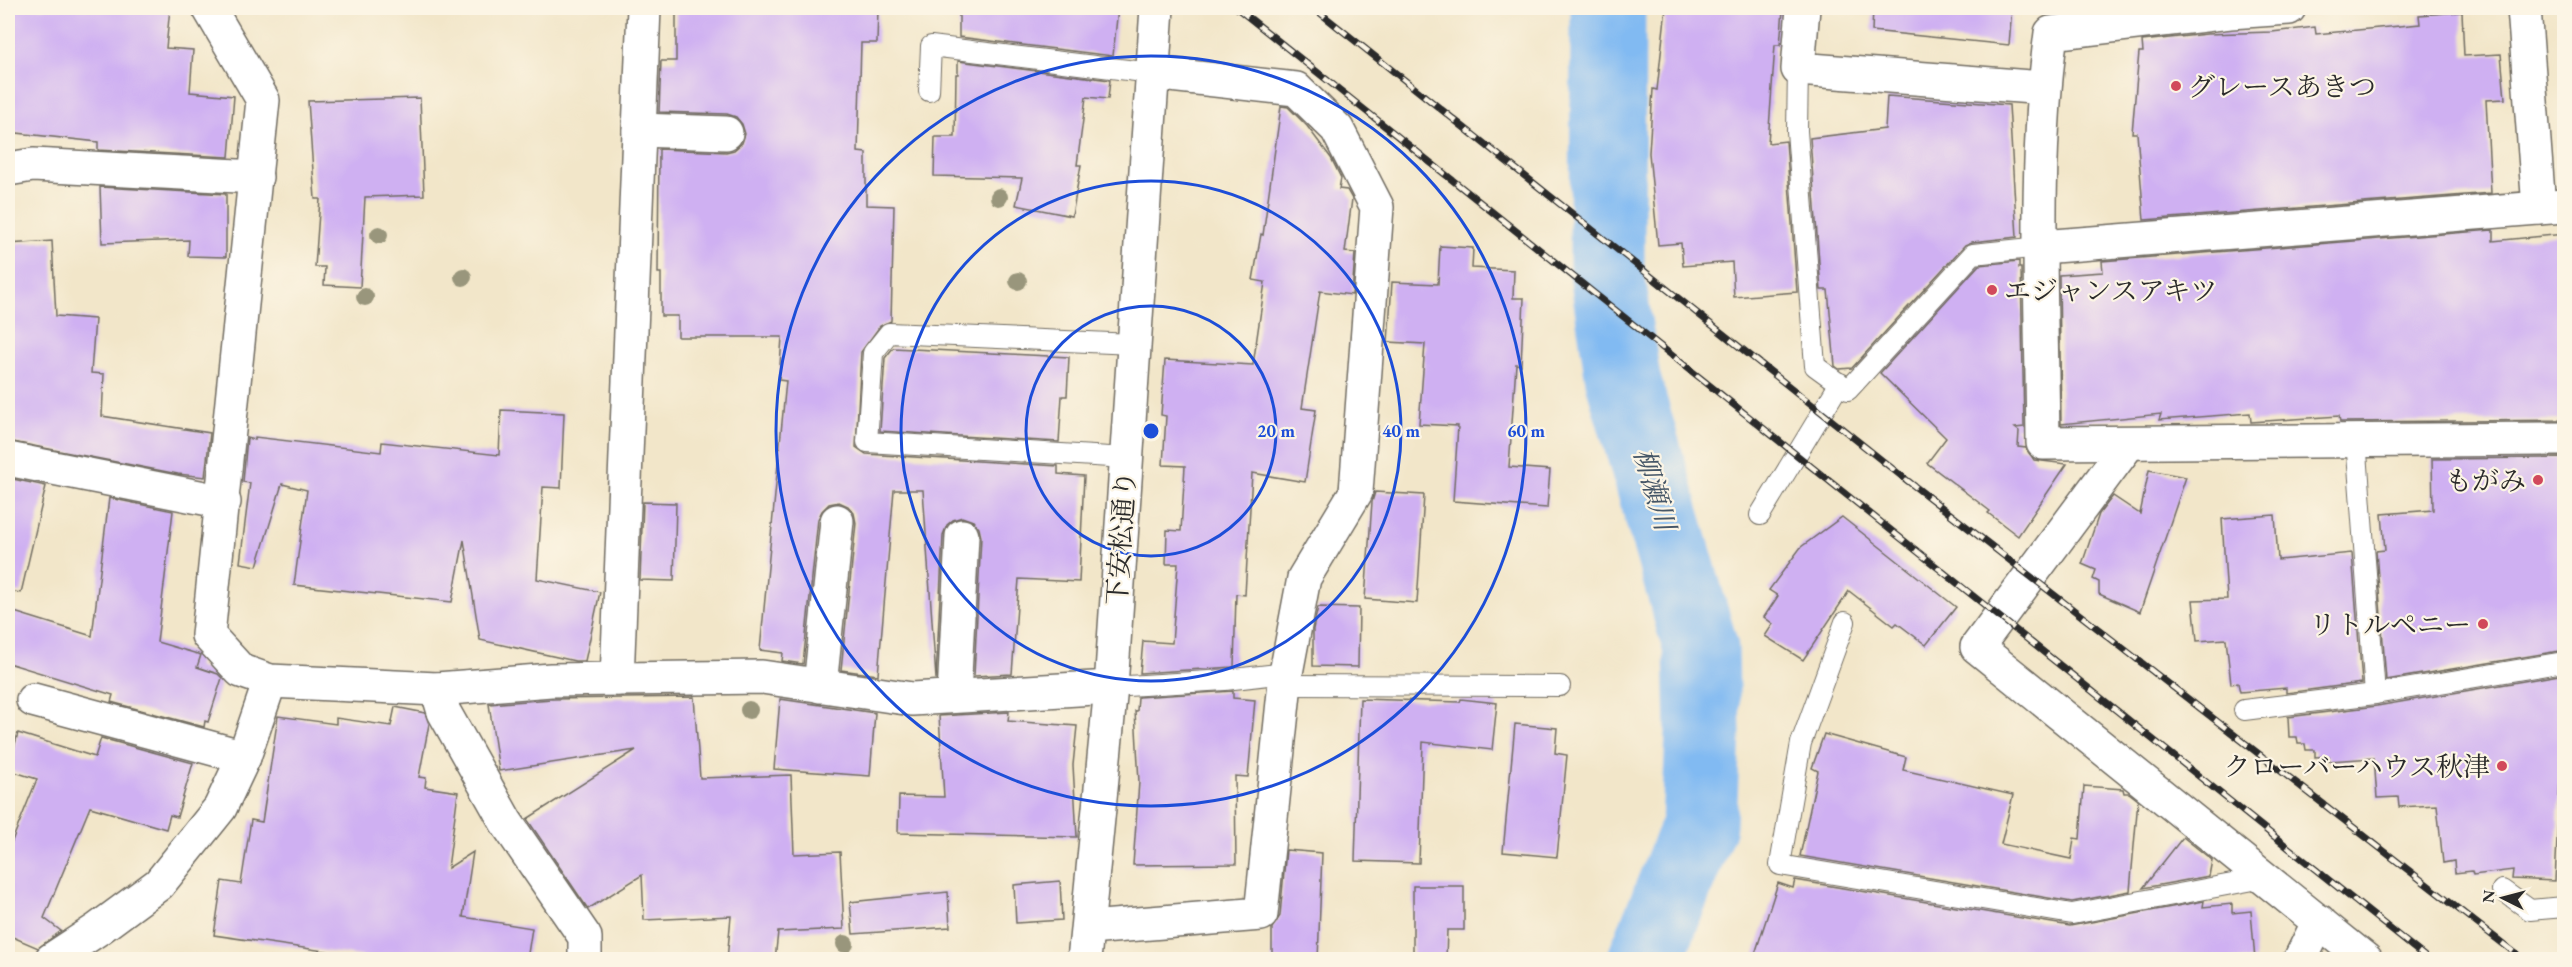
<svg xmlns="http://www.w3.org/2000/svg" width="2572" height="967" font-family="'EB Garamond','Noto Serif JP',serif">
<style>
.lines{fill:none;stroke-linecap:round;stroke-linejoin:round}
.river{stroke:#81baf2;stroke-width:75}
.building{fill:#cfb0f2}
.lane-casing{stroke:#716c62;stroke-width:22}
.street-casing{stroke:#716c62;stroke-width:36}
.secondary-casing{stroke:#716c62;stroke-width:36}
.lane{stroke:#fff;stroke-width:20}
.street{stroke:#fff;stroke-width:33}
.secondary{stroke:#fff;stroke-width:33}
.rail-casing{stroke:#2b2b2b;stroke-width:7}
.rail{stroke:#fcf5e5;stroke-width:4.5;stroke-dasharray:14;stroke-linecap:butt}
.tree{fill:#99967b}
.ring{fill:none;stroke:#1d4ed8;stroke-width:3}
.poi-dot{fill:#d1495b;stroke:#fcf5e5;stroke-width:2}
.labels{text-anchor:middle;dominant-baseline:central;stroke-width:4.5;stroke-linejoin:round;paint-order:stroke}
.poi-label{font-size:27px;fill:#2b2b2b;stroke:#fcf5e5;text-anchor:end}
.street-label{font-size:27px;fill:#2b2b2b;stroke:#fcf5e5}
.water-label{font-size:28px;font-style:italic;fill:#455667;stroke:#fcf5e5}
.centre{fill:#1d4ed8;stroke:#fcf5e5;stroke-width:3}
.ring-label{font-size:18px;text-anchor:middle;font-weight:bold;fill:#1d4ed8;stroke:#fcf5e5;stroke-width:4.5;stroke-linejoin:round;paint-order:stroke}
</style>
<rect width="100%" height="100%" fill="#fcf5e5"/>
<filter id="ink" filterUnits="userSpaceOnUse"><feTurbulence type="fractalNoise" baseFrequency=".0167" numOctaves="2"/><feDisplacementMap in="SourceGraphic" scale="12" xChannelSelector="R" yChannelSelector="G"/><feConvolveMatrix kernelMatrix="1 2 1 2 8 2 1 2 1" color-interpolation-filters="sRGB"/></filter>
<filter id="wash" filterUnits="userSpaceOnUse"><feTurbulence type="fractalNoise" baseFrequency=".008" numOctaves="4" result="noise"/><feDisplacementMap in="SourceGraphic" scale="24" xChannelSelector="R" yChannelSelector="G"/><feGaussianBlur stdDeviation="1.35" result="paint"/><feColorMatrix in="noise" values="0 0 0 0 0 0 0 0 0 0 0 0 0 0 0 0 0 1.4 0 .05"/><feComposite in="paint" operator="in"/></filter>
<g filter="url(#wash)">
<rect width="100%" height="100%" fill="#f2e6c9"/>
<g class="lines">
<path class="river" d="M1608 8 1607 273 1623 380 1701 649 1703 733 1699 824 1645 960"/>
</g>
<g id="blocks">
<g class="building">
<path d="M8 8H170L166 48 193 50 190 92 234 96 229 157 98 150V142L8 132Z"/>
<path d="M676 8H878L877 43H861L858 152 866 153V205L894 206 891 321 880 326 861 352 856 447 866 454 1058 466V474L1084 476 1079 582 1019 579 1012 674 974 676 981 537 979 528 973 521 962 517 953 520 947 525 943 535 936 679 923 490H894L878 675 841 670 856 523 854 513 848 506 839 502 829 504 822 511 818 519 803 664 782 661 783 653 760 650 786 381 779 380 782 337H678V316H661V273H658L659 149 726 152 734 150 742 143 745 134 742 124 736 117 727 114 659 112 661 61H676Z"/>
<path d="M959 8H1118L1113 56 959 37Z"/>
<path d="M1666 8H1753L1783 10 1780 45H1775L1768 143 1786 141 1797 292 1734 297 1732 262 1683 266 1681 243 1658 245 1649 153 1653 89 1657 90Z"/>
<path d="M1873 8H2012L2009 45 1872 31Z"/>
<path d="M2462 12 2464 56 2501 54 2505 99 2486 100 2491 193 2144 220 2137 133H2132L2139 52H2143L2142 41 2207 34 2272 32 2315 27 2316 34 2420 24 2419 15Z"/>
<path d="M958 61 1110 80 1108 99 1086 97 1077 165H1081L1072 216 1016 205 1022 178 934 176 935 137H955L956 74H958Z"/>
<path d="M1887 96 2009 105 2017 237 1972 242 1965 245 1852 368 1839 369 1835 366 1828 290H1821L1810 138 1885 129Z"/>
<path d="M420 98 424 195 365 197 360 287 324 285 325 267H315L320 199H315L308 101Z"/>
<path d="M1281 106 1288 107 1307 126 1331 158 1341 178 1339 189 1347 190 1352 199 1345 252 1355 253 1352 295 1320 291 1302 408 1316 410 1305 482 1252 473 1245 595 1236 594 1234 667 1140 673 1143 641 1172 643 1178 564H1166L1167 530 1181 531 1185 466 1163 465 1166 416 1161 415 1165 360 1253 365 1265 282 1253 280 1261 234 1263 235Z"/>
<path d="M100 187 226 194V257L188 256 189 240 102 243Z"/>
<path d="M2493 230V241L2565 234V420L2340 422 2339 416 2251 422 2250 413 2159 420 2161 414 2061 424 2059 275 2103 272 2102 261Z"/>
<path d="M52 241 56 316 95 319 91 373 104 374 102 416 210 433 205 477 178 474 8 441V244Z"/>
<path d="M1440 246 1473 248 1472 268 1514 270 1513 298H1524L1521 365 1516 364 1509 467 1550 470 1547 508 1453 501 1458 426 1419 424 1425 344 1388 342 1392 282 1438 284Z"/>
<path d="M2019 261V268H2021L2024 427 2015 428 2019 431 2018 447 2026 448 2034 460 2067 464 2018 536 1988 513 1990 511 1927 463 1946 438 1880 373 1979 265Z"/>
<path d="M893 348 1069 357 1067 396H1062L1059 442 880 431 885 358Z"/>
<path d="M501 410 564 413 561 488 543 487 537 579 600 592 585 661H575L480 640 464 540 452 602 294 585 307 490 282 484 257 566 240 563 250 483 243 482 247 438 255 440V437L381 452 382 442 499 455Z"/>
<path d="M2565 458V650L2386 680 2376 551 2385 550 2382 514 2433 510 2432 459Z"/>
<path d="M2149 470 2186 477 2140 612 2099 594V582L2093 579 2096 570 2082 564 2099 514 2113 496 2140 514Z"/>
<path d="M8 478 46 486 21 593 8 591Z"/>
<path d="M1375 492 1424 495 1417 603 1365 599 1372 502Z"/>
<path d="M109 498 173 511 157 642 201 655 197 667 218 674 222 678 208 722 205 721 204 727 111 702 113 695 8 663V610L92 636Z"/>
<path d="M643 502 676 503 674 581 640 580Z"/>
<path d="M2275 515 2278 560 2352 553 2362 683 2286 693V688L2240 692 2238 683 2231 684 2226 639 2197 641 2193 600 2227 599 2222 519Z"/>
<path d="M1842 517 1956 607 1926 645 1897 623 1894 626 1849 591 1803 660 1765 636 1773 624 1764 617 1778 596 1769 590 1801 547Z"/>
<path d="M1318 607 1359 608 1358 667 1313 666V629Z"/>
<path d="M2565 674V777H2560L2555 881 2512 879 2513 870 2473 875 2472 871 2455 873 2454 861 2443 863 2437 805 2399 807 2398 797 2377 798 2374 758 2329 761V756L2315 757V750H2306L2305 744H2298L2297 737H2289L2288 717 2377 706Z"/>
<path d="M1233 691V698L1255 700 1248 777 1235 776 1236 864 1133 865 1139 782 1135 711H1137L1138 697Z"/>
<path d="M694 697 700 778 791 775 794 854 840 852 844 929 778 932 775 960H727L731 916 644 920 642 875 588 909 527 819 636 750 499 771 489 704 552 699Z"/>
<path d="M780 699 875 713 870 776 774 769Z"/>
<path d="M1360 699 1460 702 1461 699 1497 703 1492 750 1423 742 1419 863 1355 861Z"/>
<path d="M395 707 425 713 429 724 419 777 426 778 425 787 458 792 448 868 473 852 463 917 532 928 527 960H386L214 935 222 881 241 884 251 820 262 822 278 716 336 724V718L391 726Z"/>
<path d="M1009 712 1008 721 1077 726 1073 765 1077 837 898 833 899 796 944 797 939 716Z"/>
<path d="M1515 724 1557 728 1555 753 1567 755 1557 857 1503 852Z"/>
<path d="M18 733 95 757 101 738 193 763 177 817 170 815 166 829 90 807 44 918 61 931 38 948 8 935V851L37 779 8 770Z"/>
<path d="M1824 734 1906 757 1903 770 2013 795 2001 844 2071 859 2074 838 2080 839 2084 786 2123 789 2124 793H2129L2138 800 2130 891 2072 902 1800 856 1818 771 1812 768Z"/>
<path d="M2183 837 2212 860 2209 876 2143 888Z"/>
<path d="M1286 850 1322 853 1318 960H1272V928L1280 916Z"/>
<path d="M1795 880 2070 926 2204 901 2203 907 2232 904V913L2251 911 2255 960H1753L1778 883 1793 888Z"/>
<path d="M1060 881 1062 920 1016 923 1014 885Z"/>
<path d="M1413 886H1464V930H1447L1446 960H1413Z"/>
<path d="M948 892 950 927 853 934 850 902Z"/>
</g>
</g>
</g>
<g filter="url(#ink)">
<use href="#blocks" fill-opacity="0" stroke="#716c62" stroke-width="1.5"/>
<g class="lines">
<defs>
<g id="lane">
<path d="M1798 69 1797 131 1815 366 1848 390 1973 254 2041 247"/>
<path d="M929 91 931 46 1152 73"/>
<path d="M2356 439 2375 694"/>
<path d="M1126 458 867 442 873 353 889 333 1133 344"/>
<path d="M1760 515 1840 383"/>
<path d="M1845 622 1801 743 1780 865 2072 914 2264 878"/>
<path d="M1285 685 1560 686"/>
<path d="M1111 687 1225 680 1286 673"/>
<path d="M2244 710 2375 694 2564 662"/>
<path d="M2502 890 2530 910 2564 907"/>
</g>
<g id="street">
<path d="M209 8 263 100 208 635 241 671 270 681 437 689 551 680 762 677 912 699 1111 687"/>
<path d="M1803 8 1798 69 2044 88"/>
<path d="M2289 8 2230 12 2051 33C2033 168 2042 307 2043 443L2564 439"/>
<path d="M2524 8 2539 208"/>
<path d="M639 130 726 133"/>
<path d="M8 169 33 165 256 177"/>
<path d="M2041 247 2564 206"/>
<path d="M2129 443 1977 647 2366 960"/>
<path d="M8 459 224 502"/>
<path d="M617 679 644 8"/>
<path d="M820 686 837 521"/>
<path d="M437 689 444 712 506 822 585 937V960"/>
<path d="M954 696 962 536"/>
<path d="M33 700 244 757"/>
<path d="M1089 928 1261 914 1286 673 1304 578 1356 492 1377 207 1337 129 1296 89 1152 73"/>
<path d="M51 960 98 929 159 884 220 808 244 757 270 681"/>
<path d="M2300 960 2319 921"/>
</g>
<path id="secondary" d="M1084 960 1111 687 1157 8"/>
</defs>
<use href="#lane" class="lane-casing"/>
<use href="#street" class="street-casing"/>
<use href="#secondary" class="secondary-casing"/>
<use href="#lane" class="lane"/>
<use href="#street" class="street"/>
<use href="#secondary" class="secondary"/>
<defs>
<g id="rail">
<path d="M1237 8 2429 960"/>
<path d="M1314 8 1904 478 2524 960"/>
</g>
</defs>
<use href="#rail" class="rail-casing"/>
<use href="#rail" class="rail"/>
</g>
<g class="tree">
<circle cx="999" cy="197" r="9"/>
<circle cx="379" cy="235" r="9"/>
<circle cx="463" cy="277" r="9"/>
<circle cx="1018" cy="281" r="9"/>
<circle cx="365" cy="297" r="9"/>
<circle cx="749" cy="710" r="9"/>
<circle cx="845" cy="944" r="9"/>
</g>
</g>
<g class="ring">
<circle cx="1151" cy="431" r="125"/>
<circle cx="1151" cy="431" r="250"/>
<circle cx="1151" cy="431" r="375"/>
</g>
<g class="poi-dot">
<circle cx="2176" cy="86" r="6"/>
<circle cx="1992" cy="290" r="6"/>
<circle cx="2538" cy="480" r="6"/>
<circle cx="2483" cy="624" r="6"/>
<circle cx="2502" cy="766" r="6"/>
</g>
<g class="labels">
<g class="poi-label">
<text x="2188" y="86" text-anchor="start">グレースあきつ</text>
<text x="2004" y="290" text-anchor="start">エジャンスアキツ</text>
<text x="2526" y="480">もがみ</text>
<text x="2471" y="624">リトルペニー</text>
<text x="2490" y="766">クローバーハウス秋津</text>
</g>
<g class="street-label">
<text transform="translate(1121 538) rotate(-86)">下安松通り</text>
</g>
<g class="water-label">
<text transform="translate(1655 489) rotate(74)">柳瀬川</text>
</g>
</g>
<circle cx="1151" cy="431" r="9" class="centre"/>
<g class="ring-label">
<text x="1276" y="437">20 m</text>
<text x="1401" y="437">40 m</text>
<text x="1526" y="437">60 m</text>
</g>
<rect width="2572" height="967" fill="none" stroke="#fcf5e5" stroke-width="30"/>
<g transform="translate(2503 898) rotate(276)" stroke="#fcf5e5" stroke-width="4.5" paint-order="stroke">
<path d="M0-4.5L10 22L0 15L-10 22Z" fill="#2b2b2b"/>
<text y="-9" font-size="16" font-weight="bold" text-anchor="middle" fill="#2b2b2b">N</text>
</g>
</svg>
